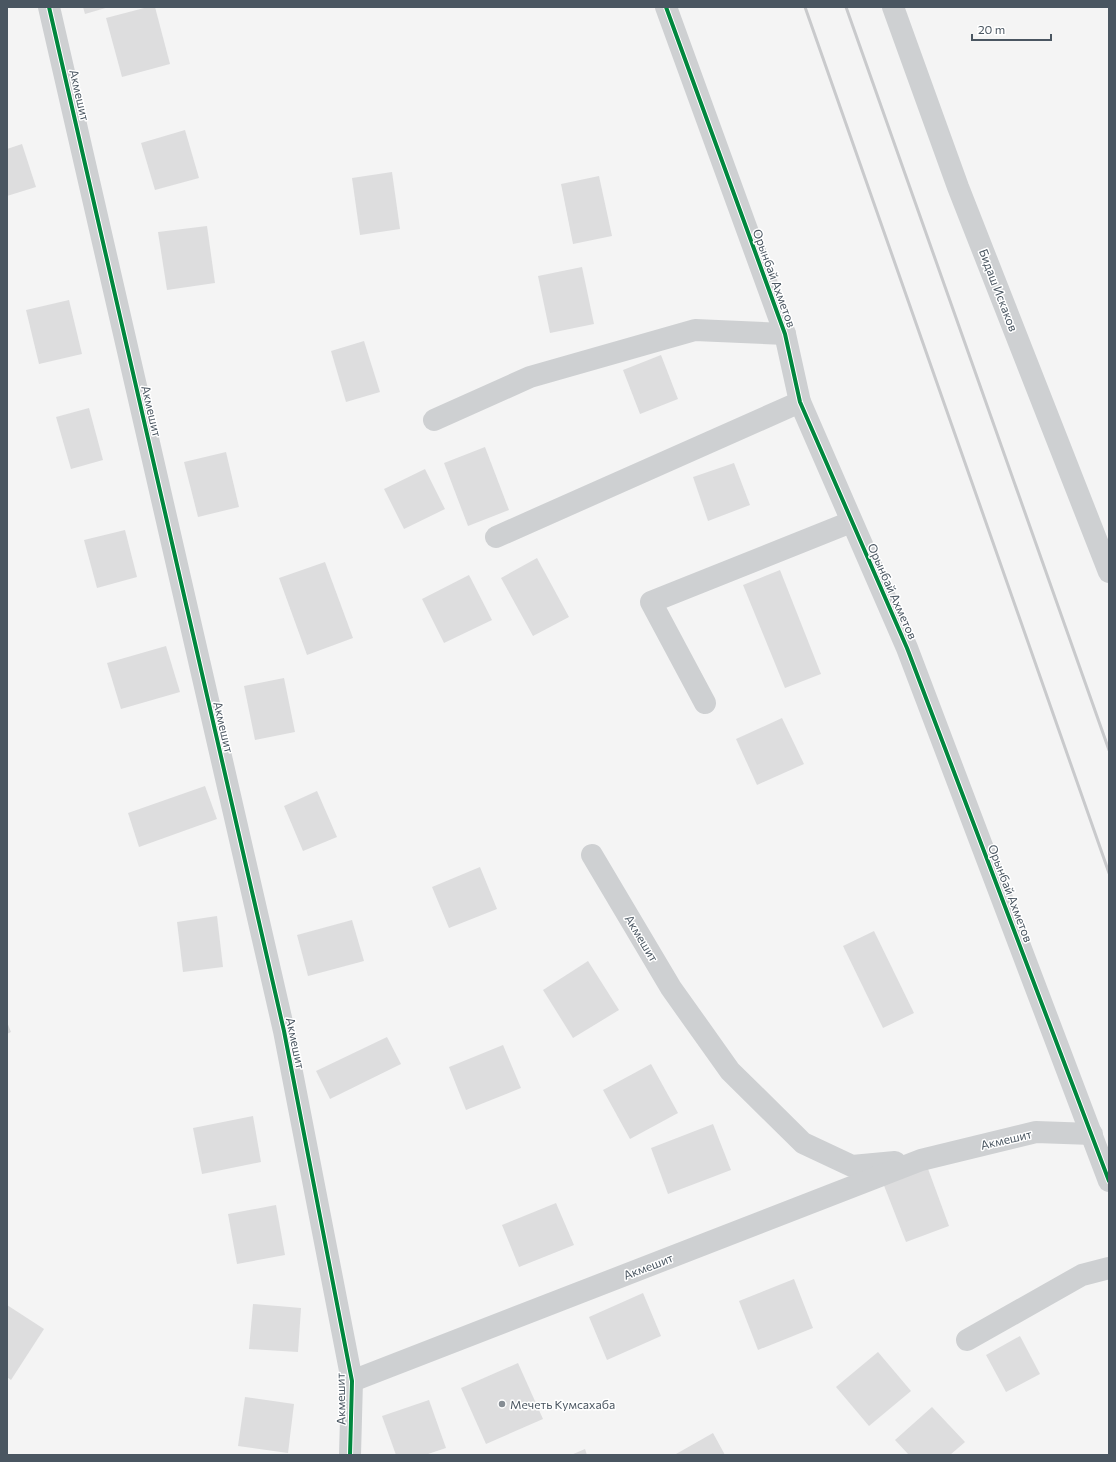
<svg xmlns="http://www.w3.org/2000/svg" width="1116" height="1462" font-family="Commissioner,sans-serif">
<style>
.building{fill:#ddddde}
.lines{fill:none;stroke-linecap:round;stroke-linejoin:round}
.minor{stroke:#ced0d2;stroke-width:22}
.rail{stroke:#c9cacc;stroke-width:3}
.cycleway-casing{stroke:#fff;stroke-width:6}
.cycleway{stroke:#00873e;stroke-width:4}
.poi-dot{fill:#868d94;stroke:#fff;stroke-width:1.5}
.labels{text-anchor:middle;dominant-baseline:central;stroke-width:3;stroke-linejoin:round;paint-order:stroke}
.street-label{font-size:12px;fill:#4a5661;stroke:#fff}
.poi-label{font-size:12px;fill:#4a5661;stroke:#fff;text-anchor:start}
</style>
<rect width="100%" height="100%" fill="#f4f4f4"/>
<g class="building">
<path d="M83 7H109L85 14Z"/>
<path d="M148 7H155L170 64 122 77 106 18Z"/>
<path d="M185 130 199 178 155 190 141 143Z"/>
<path d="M22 144 36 187 7 196V149Z"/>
<path d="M392 172 400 229 360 235 352 178Z"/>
<path d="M599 176 612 236 573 244 561 184Z"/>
<path d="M207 226 215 283 167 290 158 232Z"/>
<path d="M582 267 594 324 550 333 538 276Z"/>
<path d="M69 300 82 354 39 364 26 310Z"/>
<path d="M364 341 380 392 346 402 331 351Z"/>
<path d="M661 355 678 399 640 414 623 370Z"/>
<path d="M89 408 103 460 71 469 56 417Z"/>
<path d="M485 447 509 510 468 526 444 463Z"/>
<path d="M226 452 239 507 198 517 184 462Z"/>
<path d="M734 463 750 505 708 521 693 477Z"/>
<path d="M425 469 445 509 404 529 384 489Z"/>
<path d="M125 530 137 577 97 588 84 540Z"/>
<path d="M537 558 569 617 533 636 501 578Z"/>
<path d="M325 562 353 638 307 655 279 578Z"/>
<path d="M780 570 821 674 785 688 743 585Z"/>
<path d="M469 575 492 620 444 643 422 599Z"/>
<path d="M166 646 180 692 121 709 107 663Z"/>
<path d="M284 678 295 732 255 740 244 686Z"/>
<path d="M782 718 804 764 757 785 736 739Z"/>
<path d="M205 786 217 819 139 847 128 813Z"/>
<path d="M317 791 337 837 303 851 284 806Z"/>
<path d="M480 867 497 909 449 928 432 887Z"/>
<path d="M217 916 223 967 183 972 177 922Z"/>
<path d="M352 920 364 961 308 976 297 935Z"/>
<path d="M874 931 914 1013 883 1028 843 946Z"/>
<path d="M588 961 619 1010 573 1038 543 990Z"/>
<path d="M7 1022 11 1032 7 1034Z"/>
<path d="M387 1037 401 1064 330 1099 316 1071Z"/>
<path d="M503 1045 521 1088 466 1110 449 1067Z"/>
<path d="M651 1064 678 1113 630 1139 603 1090Z"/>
<path d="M253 1116 261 1162 202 1174 193 1128Z"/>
<path d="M713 1124 731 1170 668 1194 651 1148Z"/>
<path d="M927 1166 949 1226 906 1242 883 1183Z"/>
<path d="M556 1203 574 1245 519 1267 502 1225Z"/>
<path d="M276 1205 285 1255 237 1264 228 1214Z"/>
<path d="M794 1279 813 1328 758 1350 739 1301Z"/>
<path d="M643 1293 661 1336 607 1360 589 1317Z"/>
<path d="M253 1304 301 1308 298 1352 249 1349Z"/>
<path d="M7 1305 44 1329 11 1380 7 1377Z"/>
<path d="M1020 1336 1040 1374 1006 1392 986 1355Z"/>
<path d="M878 1352 911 1391 869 1426 836 1387Z"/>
<path d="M518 1363 543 1419 486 1444 461 1388Z"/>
<path d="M245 1397 294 1404 288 1453 238 1446Z"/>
<path d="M429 1400 446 1448 425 1455H396L382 1416Z"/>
<path d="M932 1407 965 1442 950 1455H909L895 1440Z"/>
<path d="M713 1433 725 1455H677L676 1454Z"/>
<path d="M585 1449 587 1455H571Z"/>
</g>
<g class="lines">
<g class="minor">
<path d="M49 7 284 1031 352 1381 350 1455"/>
<path d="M666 7 785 334 800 402 907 648 1109 1181"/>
<path d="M893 7 958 187 1109 572"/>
<path d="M434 420 530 377 695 330 785 334"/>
<path d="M496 537 800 402"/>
<path d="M705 703 651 602 851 522"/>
<path d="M592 855 671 988 730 1071 803 1143 852 1166 895 1162"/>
<path d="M967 1340 1082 1275 1109 1268"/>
<path d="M352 1381 921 1160 1036 1132 1092 1134"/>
</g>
<g class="rail">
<path d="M805 7 1109 873"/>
<path d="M846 7 1109 750"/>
</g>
<defs>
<g id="cycleway">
<path d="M49 7 284 1031 352 1381 350 1455"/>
<path d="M666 7 785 334 800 402 907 648 1109 1181"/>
</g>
</defs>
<use href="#cycleway" class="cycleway-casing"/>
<use href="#cycleway" class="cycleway"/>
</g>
<circle class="poi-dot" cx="502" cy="1404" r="4"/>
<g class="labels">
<g class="street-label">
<text transform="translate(80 95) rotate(77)">Акмешит</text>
<text transform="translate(775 278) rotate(70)">Орынбай Ахметов</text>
<text transform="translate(999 290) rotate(69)">Бидаш Искаков</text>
<text transform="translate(152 411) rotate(77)">Акмешит</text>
<text transform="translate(893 591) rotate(66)">Орынбай Ахметов</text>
<text transform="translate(224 727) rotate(77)">Акмешит</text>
<text transform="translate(1011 893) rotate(69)">Орынбай Ахметов</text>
<text transform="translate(642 938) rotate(59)">Акмешит</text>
<text transform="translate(296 1043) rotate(78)">Акмешит</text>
<text transform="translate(1006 1139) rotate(-13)">Акмешит</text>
<text transform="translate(648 1266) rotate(-21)">Акмешит</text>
<text transform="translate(340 1399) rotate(-91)">Акмешит</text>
</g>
<g class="poi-label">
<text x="510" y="1404">Мечеть Кумсахаба</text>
</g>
</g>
<rect width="1116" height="1462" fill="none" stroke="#4a5661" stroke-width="16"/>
<path d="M972 34v6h79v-6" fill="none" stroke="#4a5661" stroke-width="2"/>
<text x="978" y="34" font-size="12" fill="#4a5661" stroke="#ffffff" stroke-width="3" paint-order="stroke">20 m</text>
</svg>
